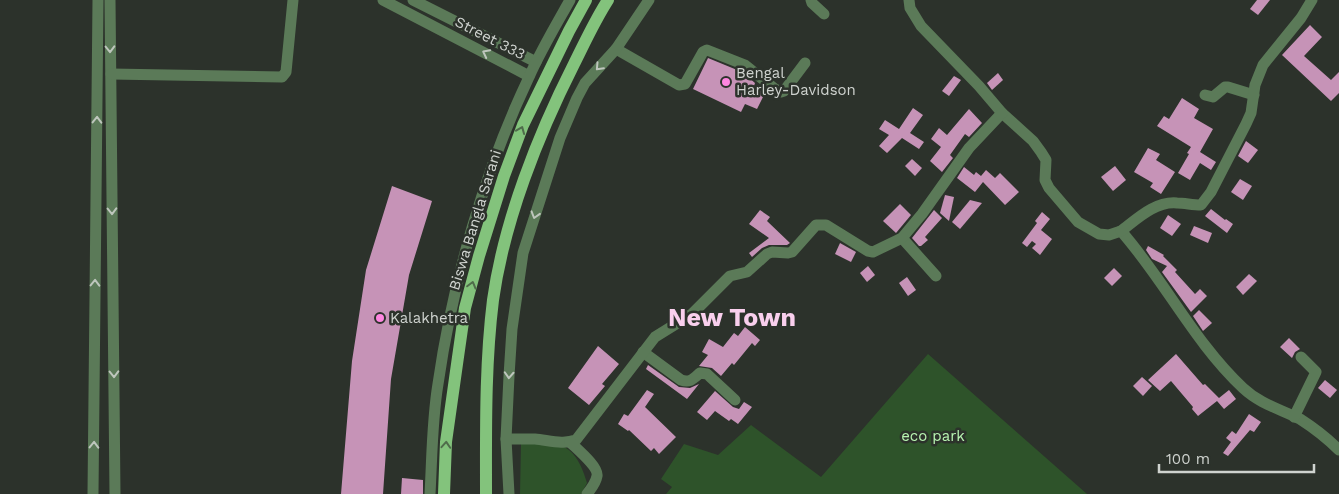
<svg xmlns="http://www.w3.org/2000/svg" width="1339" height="494" font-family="'Work Sans',sans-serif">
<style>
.green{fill:#2e532a}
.building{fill:#c693b7}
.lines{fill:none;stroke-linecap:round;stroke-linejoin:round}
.minor{stroke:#5b7a58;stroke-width:11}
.major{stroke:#83c37c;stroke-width:12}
.oneway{stroke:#bec6bd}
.oneway2{stroke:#4f6c4b}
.poi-dot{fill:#fe86e0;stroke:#2c322b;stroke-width:2}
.labels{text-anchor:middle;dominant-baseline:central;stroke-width:5;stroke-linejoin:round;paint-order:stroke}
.street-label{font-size:15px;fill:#cfd3cf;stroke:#2c322b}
.poi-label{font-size:15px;fill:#cfd3cf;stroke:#2c322b;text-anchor:start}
.park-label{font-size:15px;fill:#b8f4b1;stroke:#2c322b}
.town-label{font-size:25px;font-weight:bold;fill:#f9cfed;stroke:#2c322b}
</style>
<rect width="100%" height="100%" fill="#2c322b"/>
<g class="green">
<path d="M928 354 1087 494H666L672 487 661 479 684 444 718 455 751 425 821 477Z"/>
<path d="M521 444C530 444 548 441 557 444 575 449 582 466 587 483L581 494H520Z"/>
</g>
<g class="building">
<path d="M1257 0H1270L1258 15 1250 9Z"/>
<path d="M1310 25 1322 37 1304 56 1331 80 1339 72V93L1331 101 1282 55Z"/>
<path d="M708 58 742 72 755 83 754 86 766 91 757 109 745 104 741 112 693 89Z"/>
<path d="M998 73 1003 80 992 90 987 83Z"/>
<path d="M954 76 961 80 949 96 942 91Z"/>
<path d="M1182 98 1199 109 1194 118 1213 129 1200 152 1216 162 1211 170 1200 163 1190 180 1178 173 1189 154 1187 153 1191 147 1157 126 1164 116 1169 119Z"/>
<path d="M913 108 923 115 910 133 924 142 919 149 902 138 887 153 879 146 889 135 879 129 885 120 899 129Z"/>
<path d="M969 109 982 123 969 137 965 134 950 155 953 158 942 172 930 161 941 147 931 139 939 128 947 135Z"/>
<path d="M1246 141 1258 150 1248 163 1238 156Z"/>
<path d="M1148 148 1160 154 1156 160 1175 172 1161 194 1150 187 1153 183 1134 172Z"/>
<path d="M912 159 922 168 915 176 905 166Z"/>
<path d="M1115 166 1126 180 1113 191 1101 177Z"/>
<path d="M964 167 974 175 976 172 981 176 986 170 995 178 1000 173 1019 192 1005 205 983 182 975 192 957 178Z"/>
<path d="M1240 179 1252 186 1243 200 1231 192Z"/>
<path d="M392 186 432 201 409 275 391 379 383 494H341L352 361 366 270Z"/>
<path d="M945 195 954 197 949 221 940 213Z"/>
<path d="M970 200 982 203 960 229 952 222Z"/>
<path d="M900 204 911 215 896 233 883 221Z"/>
<path d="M1211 209 1225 220 1226 219 1233 224 1227 233 1205 216Z"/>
<path d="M760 210 770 217 767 221 790 243 787 245H769L762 248 752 257 749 253 769 238 749 224Z"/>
<path d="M934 210 942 218 925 237 928 240 921 246H919L912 238Z"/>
<path d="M1042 212 1050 219 1041 230 1052 239 1040 255 1032 248 1036 244 1032 241 1027 247 1022 243 1037 223 1035 221Z"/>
<path d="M1168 215 1181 224 1172 236 1160 228Z"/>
<path d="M1194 226 1212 233 1208 243 1190 235Z"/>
<path d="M840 243 856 252 851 262 835 254Z"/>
<path d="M1148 246 1164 255 1163 256 1177 270 1175 272 1195 294 1200 289 1207 296 1191 312 1162 272 1167 266 1152 259 1146 250Z"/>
<path d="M868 266 875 275 867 282 860 273Z"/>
<path d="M1114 268 1122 276 1112 286 1104 278Z"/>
<path d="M1249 274 1257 281 1243 295 1236 287Z"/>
<path d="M907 277 916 290 908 296 899 283Z"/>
<path d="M1199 310 1212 323 1203 331 1193 316Z"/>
<path d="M745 327 760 340 755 346 752 343 734 365 732 363 721 376 712 368 699 366 708 355 702 352 709 339 723 347 734 333 738 336Z"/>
<path d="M1289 338 1300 349 1295 352 1292 358 1280 347Z"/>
<path d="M598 346 619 364 602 384 605 386 589 405 568 388Z"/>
<path d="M1176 354 1203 385 1205 384 1219 398 1229 390 1236 399 1224 409 1217 401 1198 416 1192 409 1193 407 1171 381 1160 391 1148 380Z"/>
<path d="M648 365 679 387 690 388 699 384 687 399 646 369Z"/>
<path d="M1142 377 1152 386 1143 396 1133 386Z"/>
<path d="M1325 380 1337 390 1330 398 1318 388Z"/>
<path d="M647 390 654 394 645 407 676 437 659 454 654 448 651 451 629 430 628 431 618 424 624 414 628 416Z"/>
<path d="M715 391 733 407 739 409 744 402 752 407 738 424 731 419 729 421 715 411 707 420 697 412Z"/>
<path d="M1249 414 1261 422 1254 432 1250 430 1228 456 1223 453 1231 442 1226 438 1232 431 1236 434Z"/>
<path d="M402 478 423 480V494H401Z"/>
</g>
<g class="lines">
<g class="minor">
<path d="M110 0 115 494"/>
<path d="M383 0 529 76"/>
<path d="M413 0 536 62"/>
<path d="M811 0 812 3 824 14"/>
<path d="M909 0 910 8 921 26 979 86 1002 113 1033 141 1041 152 1046 160 1045 180 1049 188 1078 222 1099 234 1109 235 1121 231C1165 281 1194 342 1243 388 1260 404 1280 409 1300 419 1314 428 1327 438 1339 450"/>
<path d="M616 49 679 85 685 84 703 52 707 50 745 65 775 89 781 92 784 91 805 63"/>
<path d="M111 74 282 77 286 72 293 0"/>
<path d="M1205 95 1213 97 1225 87H1228L1254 95"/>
<path d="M1121 231C1137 219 1155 201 1177 203 1185 203 1192 205 1201 205L1211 192 1246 124 1251 113 1255 85 1263 65 1301 18 1312 0"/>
<path d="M902 238 936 276"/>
<path d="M643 352 681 380C690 383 693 379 700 373L707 374 735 400"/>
<path d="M1294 417 1316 372 1301 357"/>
<path d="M506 439C516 439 526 439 535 439 548 440 563 445 576 440L655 337 692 314 730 276 747 272 767 254 772 252 788 253 792 252 816 225H826L868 251 873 252 902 238 922 214 969 148 1002 113"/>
<path d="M570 442C577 449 599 467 597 476 596 482 591 489 587 494"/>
<path d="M93 494 98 0"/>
<path d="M430 494C432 458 432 420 438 384 453 280 484 172 529 77 541 50 556 25 570 0"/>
<path d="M509 494 506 439 509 376 512 329 523 253 560 138 577 98 585 83 616 49 649 0"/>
</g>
<g class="major">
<path d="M444 494 446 442 458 357 465 308 479 256 504 176 523 125 569 31 586 0"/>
<path d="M486 494C486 429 485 365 493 300 504 221 538 135 574 64 585 42 595 20 608 0"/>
</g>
</g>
<defs><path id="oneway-chevron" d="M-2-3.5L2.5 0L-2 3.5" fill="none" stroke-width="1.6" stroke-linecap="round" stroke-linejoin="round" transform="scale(1.25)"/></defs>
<g class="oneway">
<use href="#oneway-chevron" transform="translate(110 49) rotate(89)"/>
<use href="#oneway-chevron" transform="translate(486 53) rotate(-153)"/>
<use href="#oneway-chevron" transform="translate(599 67) rotate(133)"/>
<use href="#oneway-chevron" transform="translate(97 120) rotate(-89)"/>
<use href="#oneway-chevron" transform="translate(112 211) rotate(89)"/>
<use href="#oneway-chevron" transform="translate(535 215) rotate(107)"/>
<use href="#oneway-chevron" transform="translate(95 283) rotate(-89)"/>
<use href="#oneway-chevron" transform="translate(114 374) rotate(89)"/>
<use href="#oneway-chevron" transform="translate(509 375) rotate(93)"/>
<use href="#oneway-chevron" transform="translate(94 445) rotate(-89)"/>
</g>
<g class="oneway2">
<use href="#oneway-chevron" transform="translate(521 130) rotate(-68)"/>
<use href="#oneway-chevron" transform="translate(472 285) rotate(-75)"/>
<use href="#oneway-chevron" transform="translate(446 445) rotate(-86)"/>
</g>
<g class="poi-dot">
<circle cx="726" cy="82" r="5"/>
<circle cx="380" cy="318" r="5"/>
</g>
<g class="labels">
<g class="street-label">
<text transform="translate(490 38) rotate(27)">Street 333</text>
<text transform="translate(475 220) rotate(-73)">Biswa Bangla Sarani</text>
</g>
<g class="poi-label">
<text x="736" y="73">Bengal<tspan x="736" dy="17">Harley-Davidson</tspan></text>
<text x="390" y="318">Kalakhetra</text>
</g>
<g class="park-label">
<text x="933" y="436">eco park</text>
</g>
<g class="town-label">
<text x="732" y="317">New Town</text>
</g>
</g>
<path d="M1159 464v8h155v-8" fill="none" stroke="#cfd3cf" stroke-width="2.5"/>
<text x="1166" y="464" font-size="15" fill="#cfd3cf" stroke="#2c322b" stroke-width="4" paint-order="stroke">100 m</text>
</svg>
